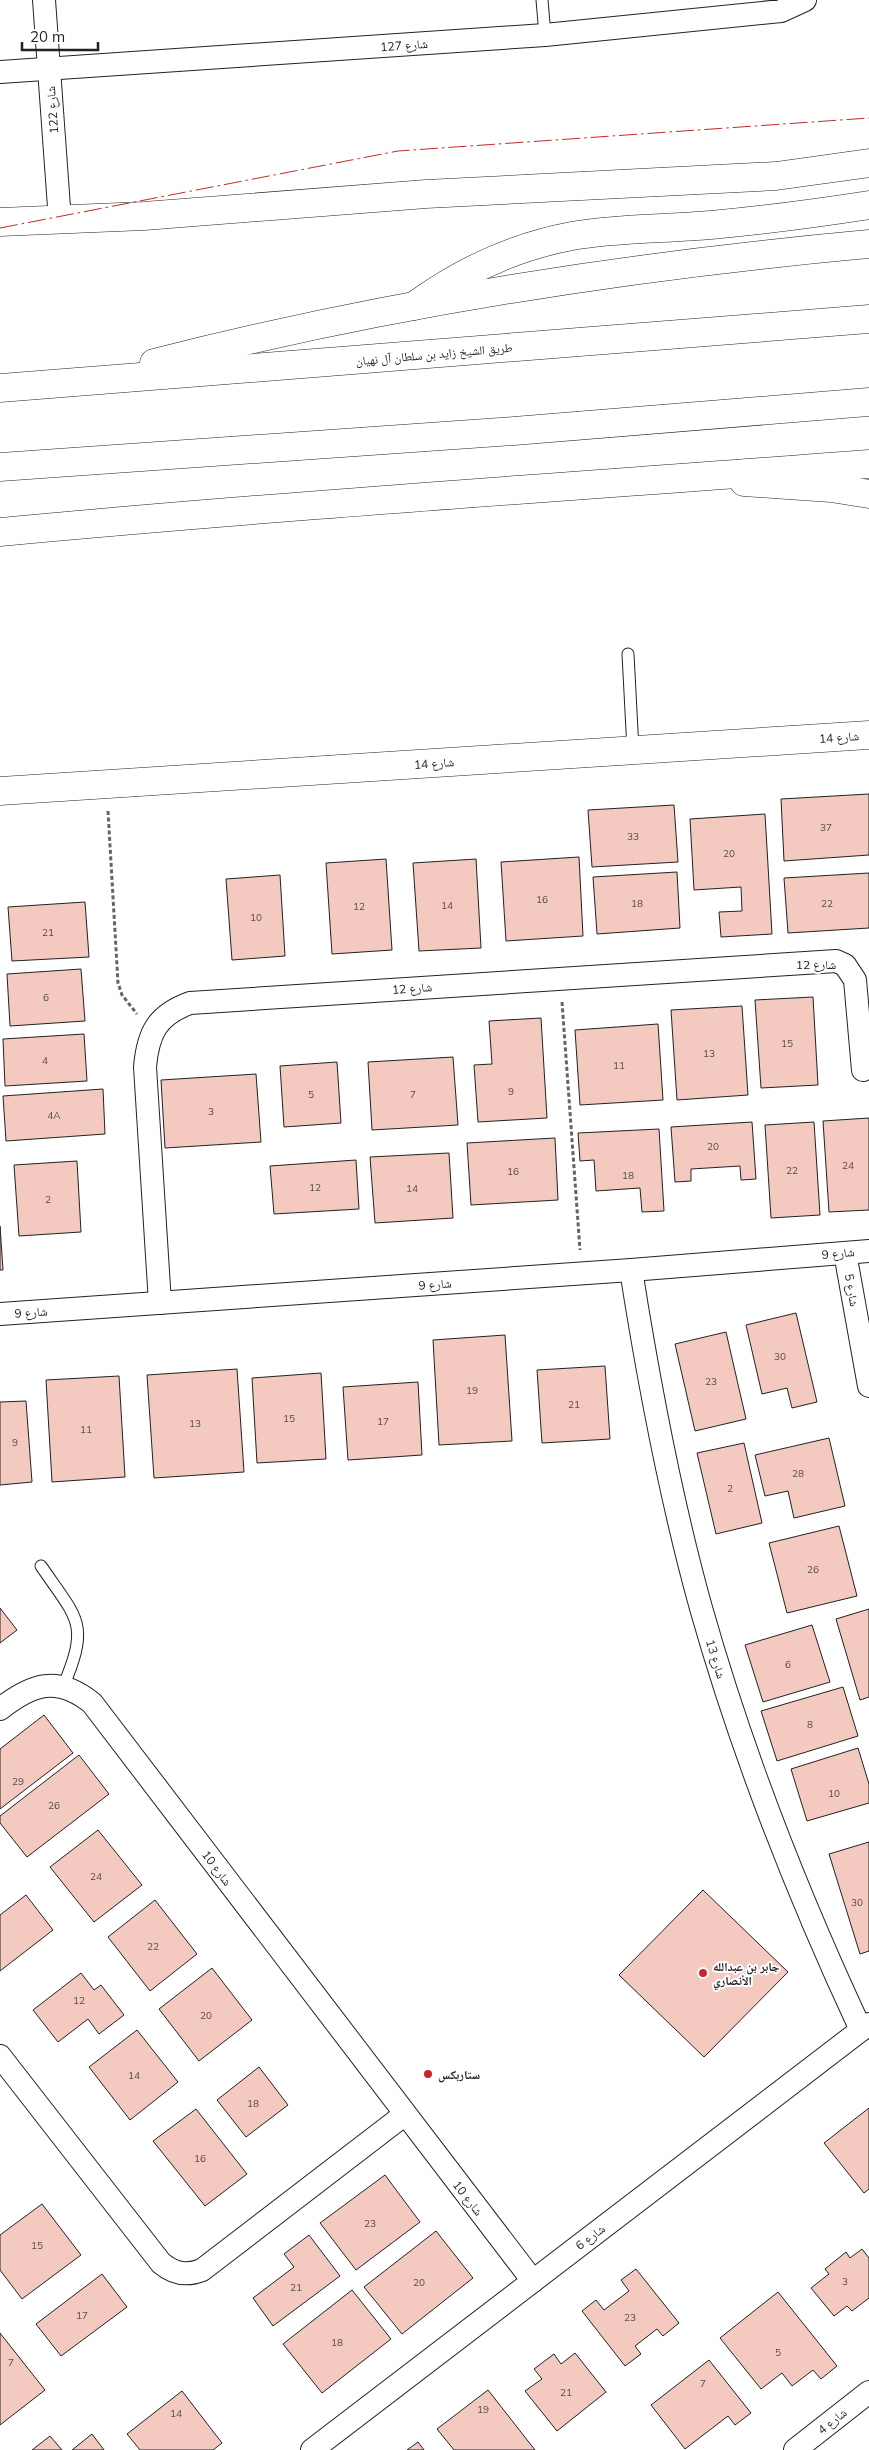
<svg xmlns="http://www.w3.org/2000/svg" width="869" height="2450" font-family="Mulish,'Noto Naskh Arabic',sans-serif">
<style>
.building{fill:#f3c9c0;stroke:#222}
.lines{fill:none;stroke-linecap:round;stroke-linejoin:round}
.service-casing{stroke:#222;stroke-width:13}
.minor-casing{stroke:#222;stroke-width:24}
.tertiary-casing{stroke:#222;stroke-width:29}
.primary-casing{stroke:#222;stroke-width:29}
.motorway-casing{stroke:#222;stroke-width:29}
.path{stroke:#646464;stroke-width:3;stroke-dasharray:4 2.5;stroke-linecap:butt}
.service{stroke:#fff;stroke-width:11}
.minor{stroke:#fff;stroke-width:22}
.tertiary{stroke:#fff;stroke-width:28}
.primary{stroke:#fff;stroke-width:28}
.motorway{stroke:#fff;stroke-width:28}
.power{stroke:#c62828;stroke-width:1;stroke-dasharray:18 4 2.5 4;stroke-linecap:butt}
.poi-dot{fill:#c62828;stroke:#fff;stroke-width:2}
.labels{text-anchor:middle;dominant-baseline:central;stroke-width:4;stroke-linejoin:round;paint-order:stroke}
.number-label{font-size:10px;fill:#564c4a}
.street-label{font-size:12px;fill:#222;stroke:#fff}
.poi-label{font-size:12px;font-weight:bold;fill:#222;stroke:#fff;text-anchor:start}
</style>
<rect width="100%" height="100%" fill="#fff"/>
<g class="building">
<path d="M869 794V855L784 861 781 799Z"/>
<path d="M674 805 678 862 592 867 588 810Z"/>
<path d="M765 814 772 934 721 937 719 912 742 911 741 887 694 890 690 819Z"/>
<path d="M579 857 583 936 506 941 501 862Z"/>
<path d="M386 859 392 950 332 954 326 863Z"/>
<path d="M476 859 481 948 419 951 413 863Z"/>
<path d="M677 872 680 928 597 934 593 877Z"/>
<path d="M869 873V928L788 933 784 878Z"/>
<path d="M280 875 285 956 232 960 226 879Z"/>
<path d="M85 902 89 957 12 961 8 907Z"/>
<path d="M81 969 85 1021 10 1026 7 974Z"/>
<path d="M813 997 818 1085 761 1088 755 1000Z"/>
<path d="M742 1006 748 1095 677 1100 671 1010Z"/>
<path d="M541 1018 547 1118 478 1122 474 1065 492 1064 489 1021Z"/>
<path d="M658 1024 663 1100 580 1105 575 1030Z"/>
<path d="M84 1034 87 1081 5 1086 3 1039Z"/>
<path d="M453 1057 458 1125 372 1130 368 1062Z"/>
<path d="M337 1062 341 1123 284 1127 280 1066Z"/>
<path d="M256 1074 261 1142 165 1148 161 1080Z"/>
<path d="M103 1089 105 1134 6 1141 3 1096Z"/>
<path d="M869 1118V1210L829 1212 823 1121Z"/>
<path d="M752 1122 756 1179 741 1180 740 1166 691 1169V1181L675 1182 671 1127Z"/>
<path d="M814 1122 820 1215 771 1218 765 1125Z"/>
<path d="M659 1129 664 1211 642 1212 640 1188 596 1191 594 1160 580 1161 578 1133Z"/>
<path d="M555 1138 558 1200 471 1205 467 1143Z"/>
<path d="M449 1153 453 1218 375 1223 370 1157Z"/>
<path d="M356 1160 359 1209 274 1214 270 1166Z"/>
<path d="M77 1161 81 1232 19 1236 14 1165Z"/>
<path d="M0 1226 3 1270H0Z"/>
<path d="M796 1313 817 1402 792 1408 787 1388 762 1394 746 1325Z"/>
<path d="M726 1332 746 1419 695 1431 675 1344Z"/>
<path d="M505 1335 512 1441 439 1445 433 1340Z"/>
<path d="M605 1366 610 1439 542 1443 537 1370Z"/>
<path d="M237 1369 244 1472 154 1478 147 1375Z"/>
<path d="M321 1373 326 1459 257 1463 252 1378Z"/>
<path d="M119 1376 125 1477 52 1482 46 1380Z"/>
<path d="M418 1382 422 1455 348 1460 343 1387Z"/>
<path d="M26 1401 32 1482 0 1485V1402Z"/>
<path d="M829 1438 845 1506 794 1518 788 1491 765 1496 755 1455Z"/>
<path d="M744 1443 762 1523 716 1534 697 1453Z"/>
<path d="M839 1526 857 1596 787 1613 769 1543Z"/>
<path d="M0 1608 17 1630 0 1643Z"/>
<path d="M869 1609V1697L860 1700 836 1619Z"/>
<path d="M812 1625 830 1682 763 1702 745 1645Z"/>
<path d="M843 1687 858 1736 777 1761 761 1711Z"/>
<path d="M44 1715 73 1753 0 1809V1749Z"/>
<path d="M858 1748 869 1784V1803L807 1821 791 1769Z"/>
<path d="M79 1755 109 1794 27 1857 0 1823V1816Z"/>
<path d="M98 1830 142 1885 94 1922 50 1867Z"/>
<path d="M869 1842V1951L860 1954 829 1854Z"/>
<path d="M703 1890 788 1972 704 2057 619 1975Z"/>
<path d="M26 1895 53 1930 0 1971V1915Z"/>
<path d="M155 1900 197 1954 150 1991 108 1937Z"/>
<path d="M212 1968 252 2020 199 2061 159 2009Z"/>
<path d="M81 1973 94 1990 101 1985 124 2015 99 2034 88 2019 58 2042 33 2010Z"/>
<path d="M137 2030 178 2082 130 2120 89 2067Z"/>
<path d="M259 2067 288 2105 246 2137 217 2100Z"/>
<path d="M869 2108V2189L864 2193 824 2143Z"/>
<path d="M196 2109 247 2174 205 2206 153 2141Z"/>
<path d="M385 2175 420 2222 356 2270 320 2223Z"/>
<path d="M42 2204 81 2255 22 2299 0 2270V2235Z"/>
<path d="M436 2231 473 2278 402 2334 364 2287Z"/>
<path d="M309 2235 340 2276 273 2326 253 2298 294 2267 284 2254Z"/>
<path d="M862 2249 869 2258V2298L852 2311 847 2306 834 2316 811 2288 829 2274 825 2269 846 2252 850 2258Z"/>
<path d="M636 2269 679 2323 663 2336 657 2329 635 2346 641 2354 625 2366 582 2311 596 2300 604 2310 629 2291 621 2280Z"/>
<path d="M102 2274 127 2307 61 2356 36 2324Z"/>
<path d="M352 2290 391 2339 322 2393 283 2344Z"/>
<path d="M778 2292 837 2366 821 2379 813 2370 792 2386 782 2373 761 2389 720 2338Z"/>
<path d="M0 2333 45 2390 0 2425Z"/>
<path d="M575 2353 606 2392 557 2431 525 2391 542 2379 534 2369 554 2354 561 2364Z"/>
<path d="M709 2360 751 2413 735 2425 728 2416 685 2449 651 2405Z"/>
<path d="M488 2390 535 2450H454L437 2429Z"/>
<path d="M182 2391 222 2443 213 2450H140L127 2434Z"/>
<path d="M92 2434 104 2450H72Z"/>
<path d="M50 2436 62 2450H32Z"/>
<path d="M418 2442 424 2450H407Z"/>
</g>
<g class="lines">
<defs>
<g id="service">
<path d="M542 0 545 35"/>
<path d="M628 654 633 750"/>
<path d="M41 1566C78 1620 90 1623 63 1687"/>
</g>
<g id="minor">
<path d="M44 0 60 221"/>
<path d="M0 72 545 35 781 11 805 0"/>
<path d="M845 1253 869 1386"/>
<path d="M631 1270C649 1384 670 1497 701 1608 742 1753 797 1893 861 2030"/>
<path d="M160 1303 145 1067C148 1033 157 1015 190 1003L836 961 845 965 855 980 863 1070"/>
<path d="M0 1314 631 1270 869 1251"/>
<path d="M0 1709C32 1684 57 1675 92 1703L533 2281"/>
<path d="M0 2056 161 2263C174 2274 187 2276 202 2270L404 2115"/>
<path d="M312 2450 869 2024"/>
<path d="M795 2450 869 2392"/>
</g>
<g id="tertiary">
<path d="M0 222 144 216 426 194 776 176 869 163"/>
<path d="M414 306C462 271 513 247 572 236 617 228 665 229 711 225 764 220 817 213 869 205"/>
<path d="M744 482 831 488 869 494"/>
<path d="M0 791 869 735"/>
</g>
<path id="primary" d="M0 532C289 505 579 486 869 464"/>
<g id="motorway">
<path d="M154 363C388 303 628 266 869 244"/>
<path d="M0 388 869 319"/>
<path d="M0 467 514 431 869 402"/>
</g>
</defs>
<use href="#service" class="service-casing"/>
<use href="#minor" class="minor-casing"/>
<use href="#tertiary" class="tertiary-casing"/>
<use href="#primary" class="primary-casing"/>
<use href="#motorway" class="motorway-casing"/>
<g class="path">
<path d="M108 811 118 983 122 995 137 1014"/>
<path d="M562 1002 580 1250"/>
</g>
<use href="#service" class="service"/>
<use href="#minor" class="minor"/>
<use href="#tertiary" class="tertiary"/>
<use href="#primary" class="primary"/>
<use href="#motorway" class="motorway"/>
<path class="power" d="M0 228 398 151 869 118"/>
</g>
<g class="poi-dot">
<circle cx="703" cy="1973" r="5"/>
<circle cx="428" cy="2074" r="5"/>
</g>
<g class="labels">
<g class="number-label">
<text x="826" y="827">37</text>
<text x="633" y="836">33</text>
<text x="729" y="853">20</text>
<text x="542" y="899">16</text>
<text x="637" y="903">18</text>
<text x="827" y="903">22</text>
<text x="447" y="905">14</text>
<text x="359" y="906">12</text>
<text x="256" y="917">10</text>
<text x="48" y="932">21</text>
<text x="46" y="997">6</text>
<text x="787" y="1043">15</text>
<text x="709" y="1053">13</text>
<text x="45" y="1060">4</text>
<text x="619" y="1065">11</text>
<text x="511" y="1091">9</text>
<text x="311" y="1094">5</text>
<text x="413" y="1094">7</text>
<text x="211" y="1111">3</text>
<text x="54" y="1115">4A</text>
<text x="713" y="1146">20</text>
<text x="848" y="1165">24</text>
<text x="792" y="1170">22</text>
<text x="513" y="1171">16</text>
<text x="628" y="1175">18</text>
<text x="315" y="1187">12</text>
<text x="412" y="1188">14</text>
<text x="48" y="1199">2</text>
<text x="780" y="1356">30</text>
<text x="711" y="1381">23</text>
<text x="472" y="1390">19</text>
<text x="574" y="1404">21</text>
<text x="289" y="1418">15</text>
<text x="383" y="1421">17</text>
<text x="195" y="1423">13</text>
<text x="86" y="1429">11</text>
<text x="15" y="1442">9</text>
<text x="798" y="1473">28</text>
<text x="730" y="1488">2</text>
<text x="813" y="1569">26</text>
<text x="788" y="1664">6</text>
<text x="810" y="1724">8</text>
<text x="18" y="1781">29</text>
<text x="834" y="1793">10</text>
<text x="54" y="1805">26</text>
<text x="96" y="1876">24</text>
<text x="857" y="1902">30</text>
<text x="153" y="1946">22</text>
<text x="79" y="2000">12</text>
<text x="206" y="2015">20</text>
<text x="134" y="2075">14</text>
<text x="253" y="2103">18</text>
<text x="200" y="2158">16</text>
<text x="370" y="2223">23</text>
<text x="37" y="2245">15</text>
<text x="845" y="2281">3</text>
<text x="419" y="2282">20</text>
<text x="296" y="2287">21</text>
<text x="82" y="2315">17</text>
<text x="630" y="2317">23</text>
<text x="337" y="2342">18</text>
<text x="778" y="2352">5</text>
<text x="11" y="2362">7</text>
<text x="703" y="2383">7</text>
<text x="566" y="2392">21</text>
<text x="483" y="2409">19</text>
<text x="176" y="2413">14</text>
</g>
<g class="street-label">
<text transform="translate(404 45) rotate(-4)">شارع 127</text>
<text transform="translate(52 110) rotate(-94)">شارع 122</text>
<text transform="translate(434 354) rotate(-5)">طريق الشيخ زايد بن سلطان آل نهيان</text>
<text transform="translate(839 737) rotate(-4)">شارع 14</text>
<text transform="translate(434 763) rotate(-4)">شارع 14</text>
<text x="816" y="964">شارع 12</text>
<text transform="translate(412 988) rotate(-4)">شارع 12</text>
<text transform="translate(838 1253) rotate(-5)">شارع 9</text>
<text transform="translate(435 1284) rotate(-4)">شارع 9</text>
<text transform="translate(852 1290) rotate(80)">شارع 5</text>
<text transform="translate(31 1312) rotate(-4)">شارع 9</text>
<text transform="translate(716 1659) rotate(73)">شارع 13</text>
<text transform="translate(217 1868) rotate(53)">شارع 10</text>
<text transform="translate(468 2198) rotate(52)">شارع 10</text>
<text transform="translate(590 2237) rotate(-37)">شارع 6</text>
<text transform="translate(832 2421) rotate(-38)">شارع 4</text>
</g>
<g class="poi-label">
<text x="713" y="1966">جابر بن عبدالله<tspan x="713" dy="14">الأنصاري</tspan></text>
<text x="438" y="2074">ستاربكس</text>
</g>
</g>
<path d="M22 42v8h76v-8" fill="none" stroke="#222222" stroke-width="2.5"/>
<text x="30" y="42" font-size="15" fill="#222222" stroke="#ffffff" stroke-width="4" paint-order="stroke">20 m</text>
</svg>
